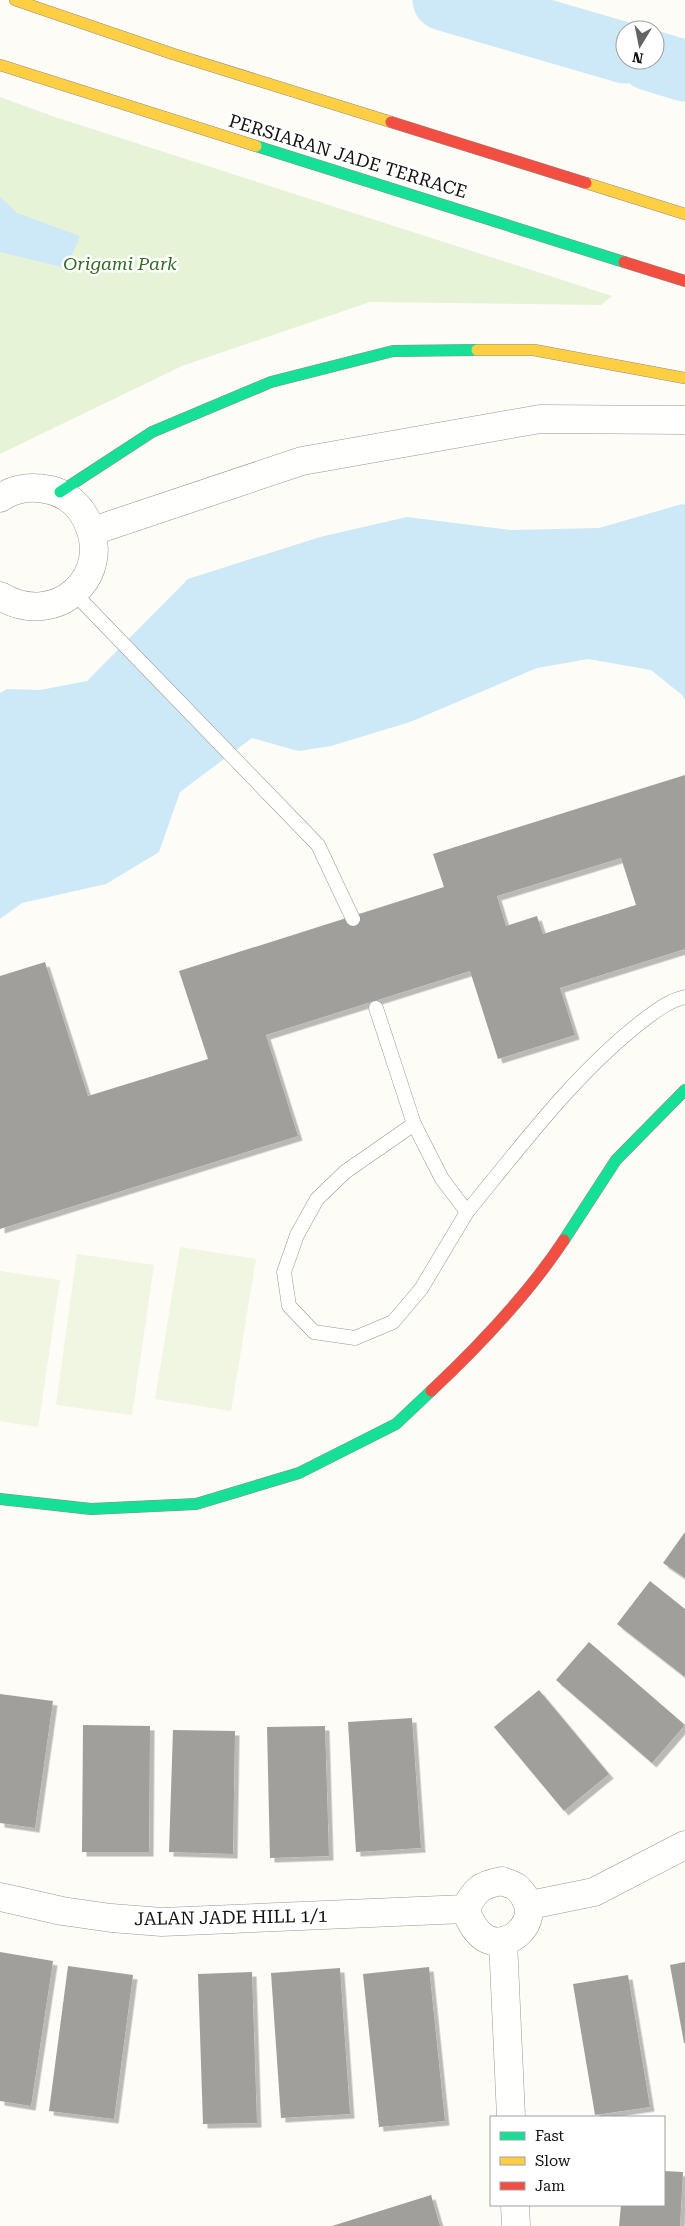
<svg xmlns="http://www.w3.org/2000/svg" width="685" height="2226" font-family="'Roboto Serif',serif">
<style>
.green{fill:#e7f3d7}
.pitch{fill:#f0f6e1}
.water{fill:#cde8f7}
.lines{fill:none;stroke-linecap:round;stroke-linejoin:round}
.river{stroke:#cde8f7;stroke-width:61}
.building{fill:#a19f9c;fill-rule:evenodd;filter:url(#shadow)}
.lane-casing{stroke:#979795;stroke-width:15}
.street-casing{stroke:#979795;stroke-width:29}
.fast-casing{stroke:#8e8d8b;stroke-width:12}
.slow-casing{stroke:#8e8d8b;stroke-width:12}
.jam-casing{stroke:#8e8d8b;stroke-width:12}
.lane{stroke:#fffffe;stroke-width:14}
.street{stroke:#fffffe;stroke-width:28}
.fast{stroke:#16e098;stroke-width:11}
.slow{stroke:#ffcf43;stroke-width:11}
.jam{stroke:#f24e42;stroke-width:11}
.labels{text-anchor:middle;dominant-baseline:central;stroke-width:5;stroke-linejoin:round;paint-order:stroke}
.street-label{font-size:18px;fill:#111;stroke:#fff}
.park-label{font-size:18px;font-style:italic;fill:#2f6b1f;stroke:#fff}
</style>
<defs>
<filter id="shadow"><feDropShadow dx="4.5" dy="4.5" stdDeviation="0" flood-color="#0004"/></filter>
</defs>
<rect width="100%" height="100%" fill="#fdfcf7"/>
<path class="green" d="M0 97 55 117 612 296 601 305 370 302 182 366 0 454Z"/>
<g class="pitch">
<path d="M180 1247 256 1259 231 1411 155 1399Z"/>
<path d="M77 1254 154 1265 132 1415 56 1405Z"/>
<path d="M0 1271 60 1280 38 1427 0 1421Z"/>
</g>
<g class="water">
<path d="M0 197 17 213 80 236 66 268 0 252Z"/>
<path d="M682 504 685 505V700L682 695 651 670 588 659 537 668 410 722 331 746 298 751 252 738 180 792 159 852 106 884 22 903 0 919V693L7 689 40 690 87 681 188 579 320 537 407 517 511 530 599 528Z"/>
</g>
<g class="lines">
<g class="river">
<path d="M443 0 625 53"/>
<path d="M649 60 685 71"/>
</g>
</g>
<g class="building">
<path d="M685 775V949L560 988 575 1035 498 1059 470 971 266 1035 298 1136 0 1229V976L45 962 88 1096 208 1059 179 971 444 887 433 854ZM621 858 636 905 543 934 537 916 506 926 497 896Z"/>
<path d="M685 1532V1578L663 1563Z"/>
<path d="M650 1581 685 1609V1677L617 1624Z"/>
<path d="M589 1642 685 1725 652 1763 556 1680Z"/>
<path d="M539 1690 609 1774 564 1811 494 1727Z"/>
<path d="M0 1694 53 1701 35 1828 0 1823Z"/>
<path d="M412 1718 421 1848 356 1852 348 1722Z"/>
<path d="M83 1725 150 1726 149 1852H82Z"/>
<path d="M325 1726 329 1856 270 1858 267 1727Z"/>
<path d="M173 1730 235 1731 233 1854 169 1852Z"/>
<path d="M0 1952 53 1961 31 2106 0 2101Z"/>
<path d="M685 1962V2043H684L670 1965Z"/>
<path d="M68 1966 133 1975 114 2119 49 2111Z"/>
<path d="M429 1967 445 2121 379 2127 363 1974Z"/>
<path d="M340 1968 350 2114 281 2118 271 1973Z"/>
<path d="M252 1972 257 2123 203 2124 198 1974Z"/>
<path d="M628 1975 650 2107 595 2115 573 1984Z"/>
<path d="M664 2171 683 2172 680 2226H619L621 2205H664Z"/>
<path d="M431 2195 440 2226H332Z"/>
</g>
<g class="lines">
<defs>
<g id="lane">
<path d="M74 593 318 845 353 919"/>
<path d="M376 1008 414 1124 442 1179 467 1212C522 1145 576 1072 645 1019 657 1010 670 1000 685 997"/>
<path d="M414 1124 345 1172 317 1199 297 1235 284 1272 289 1306 314 1332 355 1338 393 1322 421 1289 467 1212"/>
</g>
<g id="street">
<path d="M0 498C16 487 32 486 50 490 65 493 78 504 85 517 117 575 56 630 0 596"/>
<path d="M93 531 302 461 540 419 685 420"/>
<path d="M502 1881C506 1883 512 1884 516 1887 519 1889 522 1893 524 1896 541 1922 508 1952 485 1938 474 1931 470 1920 465 1909 476 1890 479 1885 502 1881Z"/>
<path d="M0 1897 62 1911 111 1918 162 1922 465 1909"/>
<path d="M530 1905 594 1892 685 1845"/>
<path d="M503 1941 511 2117"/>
<path d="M515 2205 516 2226"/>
</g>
<g id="fast">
<path d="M256 146 624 262"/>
<path d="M60 492 152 432 271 382 393 351 477 350"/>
<path d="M564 1240 616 1160 685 1090"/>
<path d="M0 1499 91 1509 196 1504 299 1473 396 1424 431 1391"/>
</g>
<g id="slow">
<path d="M15 0 173 54 391 122"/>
<path d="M0 65 256 146"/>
<path d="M586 183 685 214"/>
<path d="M477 350H534L685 378"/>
</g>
<g id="jam">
<path d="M391 122 586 183"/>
<path d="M624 262 685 281"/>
<path d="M431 1391C480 1345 527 1296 564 1240"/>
</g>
</defs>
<use href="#lane" class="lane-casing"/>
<use href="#street" class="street-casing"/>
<use href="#fast" class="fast-casing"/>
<use href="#slow" class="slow-casing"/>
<use href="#jam" class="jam-casing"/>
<use href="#lane" class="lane"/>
<use href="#street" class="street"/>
<use href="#fast" class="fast"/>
<use href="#slow" class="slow"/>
<use href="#jam" class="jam"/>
</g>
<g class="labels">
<g class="street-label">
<text transform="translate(348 156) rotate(17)">PERSIARAN JADE TERRACE</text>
<text transform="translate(231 1917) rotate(-1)">JALAN JADE HILL 1/1</text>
</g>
<g class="park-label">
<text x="120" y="263">Origami Park</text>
</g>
</g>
<rect x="490" y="2116" width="175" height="90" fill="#ffffff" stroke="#a0a0a0"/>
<rect x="500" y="2132" width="25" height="8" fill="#16e098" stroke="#a0a0a0"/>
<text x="535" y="2141" font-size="15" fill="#111111">Fast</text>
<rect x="500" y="2157" width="25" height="8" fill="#ffcf43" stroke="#a0a0a0"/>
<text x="535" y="2166" font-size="15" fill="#111111">Slow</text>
<rect x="500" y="2182" width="25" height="8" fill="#f24e42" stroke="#a0a0a0"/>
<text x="535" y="2191" font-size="15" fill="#111111">Jam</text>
<g transform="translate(640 45) rotate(190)"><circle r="24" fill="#ffffff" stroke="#a0a0a0"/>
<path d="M0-4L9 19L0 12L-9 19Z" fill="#646362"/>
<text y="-8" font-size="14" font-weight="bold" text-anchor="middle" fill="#111111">N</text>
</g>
</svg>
